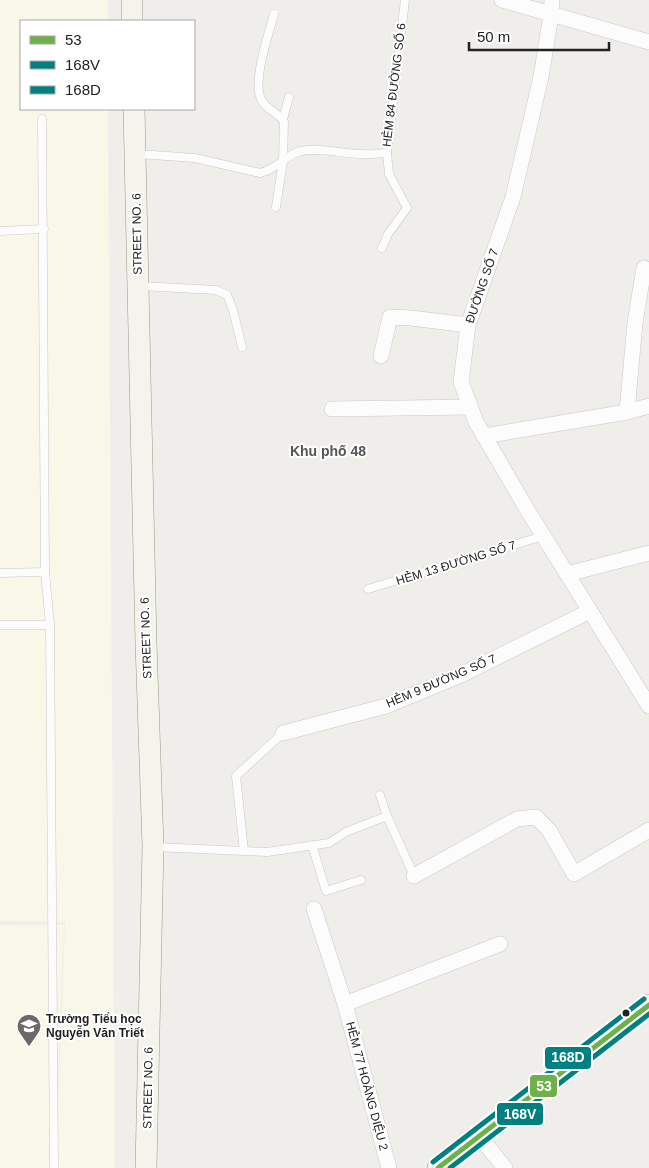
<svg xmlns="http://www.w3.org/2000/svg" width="649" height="1168" font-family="Arial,sans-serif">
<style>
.education{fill:#f8f7e8}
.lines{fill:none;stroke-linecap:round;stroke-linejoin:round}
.lane-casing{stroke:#c9c8c7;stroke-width:9}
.street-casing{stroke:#c9c8c7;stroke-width:16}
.secondary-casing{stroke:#999a82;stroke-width:22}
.lane{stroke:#fdfcfc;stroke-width:8}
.street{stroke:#fdfcfc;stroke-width:15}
.secondary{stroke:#f4f4ed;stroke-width:21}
.bus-1-casing{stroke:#fff;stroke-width:9}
.bus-2-casing{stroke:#fff;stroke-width:9}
.bus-3-casing{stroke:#fff;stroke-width:9}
.bus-1{stroke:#6eb049;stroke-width:5}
.bus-2{stroke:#008080;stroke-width:5}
.bus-3{stroke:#008080;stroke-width:5}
.bus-dot{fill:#222;stroke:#fff;stroke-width:2}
.labels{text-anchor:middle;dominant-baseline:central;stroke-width:4;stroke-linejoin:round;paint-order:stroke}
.street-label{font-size:12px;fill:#222;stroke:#fff}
.poi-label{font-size:12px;font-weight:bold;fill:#222;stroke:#fff;text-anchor:start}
.neighbourhood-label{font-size:14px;font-weight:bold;fill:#555;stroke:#fff}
.line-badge{stroke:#fff;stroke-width:2}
.badge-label{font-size:14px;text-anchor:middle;font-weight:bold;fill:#fff}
</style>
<rect width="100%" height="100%" fill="#f0eeeb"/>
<g class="education">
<path d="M0 0H108V21H21V109H108L115 1168H56L65 922 0 921Z"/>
<path d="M0 925H64L54 1168H0Z"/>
</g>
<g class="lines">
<defs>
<g id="lane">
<path d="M274 14C269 34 251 83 262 101 267 110 279 113 284 122L283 161 276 207"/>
<path d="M42 119 45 572 50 625 54 1168"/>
<path d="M283 119 289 97"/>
<path d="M138 154 195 158 260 173C278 169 285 155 301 151 321 147 343 154 363 154 371 155 379 153 387 153"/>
<path d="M0 231 44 229"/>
<path d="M382 248 388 234 407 208 389 174 387 153 405 0"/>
<path d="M140 286 216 290 227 295 233 310 242 347"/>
<path d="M0 573 45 572"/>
<path d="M368 589 543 536"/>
<path d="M0 625H50"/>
<path d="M380 795 387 816 414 876"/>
<path d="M312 845 326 891 361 880"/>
<path d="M155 847 267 852 329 843 346 832 387 816"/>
<path d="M244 851 236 776 283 733"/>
</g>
<g id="street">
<path d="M502 0 649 42"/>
<path d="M552 0 551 15 541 77 513 197 468 325 461 382 476 422 528 511 649 706"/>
<path d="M381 356 390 317 411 318 468 325"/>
<path d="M332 409 470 407"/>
<path d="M627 412 635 323 644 268"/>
<path d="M484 436 627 412 649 406"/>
<path d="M567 574 649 553"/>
<path d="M283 733 386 706 463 674 590 611"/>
<path d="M414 876 517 819 536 817 549 830 574 874 649 830"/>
<path d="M314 909 345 1004 389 1168"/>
<path d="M345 1004 500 944"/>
<path d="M479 1136 505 1168"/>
</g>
<g id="secondary">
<path d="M132 0V21"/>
<path d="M134 109 146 643 153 846 146 1168"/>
<path d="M438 1168 649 1005"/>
</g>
</defs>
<use href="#lane" class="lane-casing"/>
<use href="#street" class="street-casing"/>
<use href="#secondary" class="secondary-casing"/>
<use href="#lane" class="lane"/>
<use href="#street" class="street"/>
<use href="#secondary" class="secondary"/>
<defs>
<path id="bus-1" d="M438 1168 649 1005"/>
<path id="bus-2" d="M450 1168 649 1014"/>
<path id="bus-3" d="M433 1162 644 999"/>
</defs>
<use href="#bus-1" class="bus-1-casing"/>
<use href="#bus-2" class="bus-2-casing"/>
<use href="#bus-3" class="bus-3-casing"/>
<use href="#bus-1" class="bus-1"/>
<use href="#bus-2" class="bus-2"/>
<use href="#bus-3" class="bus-3"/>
</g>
<defs>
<symbol id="school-pin" viewBox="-11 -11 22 30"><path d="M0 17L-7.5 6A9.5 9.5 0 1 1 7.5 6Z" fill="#6a6968" stroke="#fff"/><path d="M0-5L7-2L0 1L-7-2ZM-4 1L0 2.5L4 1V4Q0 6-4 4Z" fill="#fff"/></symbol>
</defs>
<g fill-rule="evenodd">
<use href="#school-pin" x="15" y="1012" width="28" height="38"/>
</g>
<circle class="bus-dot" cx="626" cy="1013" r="4.5"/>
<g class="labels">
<g class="street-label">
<text transform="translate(394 85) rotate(-83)">HẺM 84 ĐƯỜNG SỐ 6</text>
<text transform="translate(137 234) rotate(-91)">STREET NO. 6</text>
<text transform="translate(482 286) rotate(-71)">ĐƯỜNG SỐ 7</text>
<text transform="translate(456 563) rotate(-17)">HẺM 13 ĐƯỜNG SỐ 7</text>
<text transform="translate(146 638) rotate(-92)">STREET NO. 6</text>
<text transform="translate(441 681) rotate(-23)">HẺM 9 ĐƯỜNG SỐ 7</text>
<text transform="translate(367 1086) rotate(75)">HẺM 77 HOÀNG DIỆU 2</text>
<text transform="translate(148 1088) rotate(-89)">STREET NO. 6</text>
</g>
<g class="poi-label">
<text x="46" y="1019">Trường Tiểu học<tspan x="46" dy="14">Nguyễn Văn Triết</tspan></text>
</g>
<g class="neighbourhood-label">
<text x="328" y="451">Khu phố 48</text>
</g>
</g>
<g class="line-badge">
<rect x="544" y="1046" width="48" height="24" rx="5" fill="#008080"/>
<rect x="529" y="1074" width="29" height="24" rx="5" fill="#6eb049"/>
<rect x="496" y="1102" width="48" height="24" rx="5" fill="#008080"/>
</g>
<g class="badge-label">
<text x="568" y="1062">168D</text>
<text x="544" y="1091">53</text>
<text x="520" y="1119">168V</text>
</g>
<rect x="20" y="20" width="175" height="90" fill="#ffffff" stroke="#a7a7a7"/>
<rect x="30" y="36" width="25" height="8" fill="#6eb049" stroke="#a7a7a7"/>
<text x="65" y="45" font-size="15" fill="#222222">53</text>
<rect x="30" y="61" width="25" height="8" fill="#008080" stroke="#a7a7a7"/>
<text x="65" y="70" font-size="15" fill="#222222">168V</text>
<rect x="30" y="86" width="25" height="8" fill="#008080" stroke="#a7a7a7"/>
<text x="65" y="95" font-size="15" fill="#222222">168D</text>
<path d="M469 42v8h140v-8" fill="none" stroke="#222222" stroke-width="2.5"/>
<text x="477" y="42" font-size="15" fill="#222222" stroke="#ffffff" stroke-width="4" paint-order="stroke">50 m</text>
</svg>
